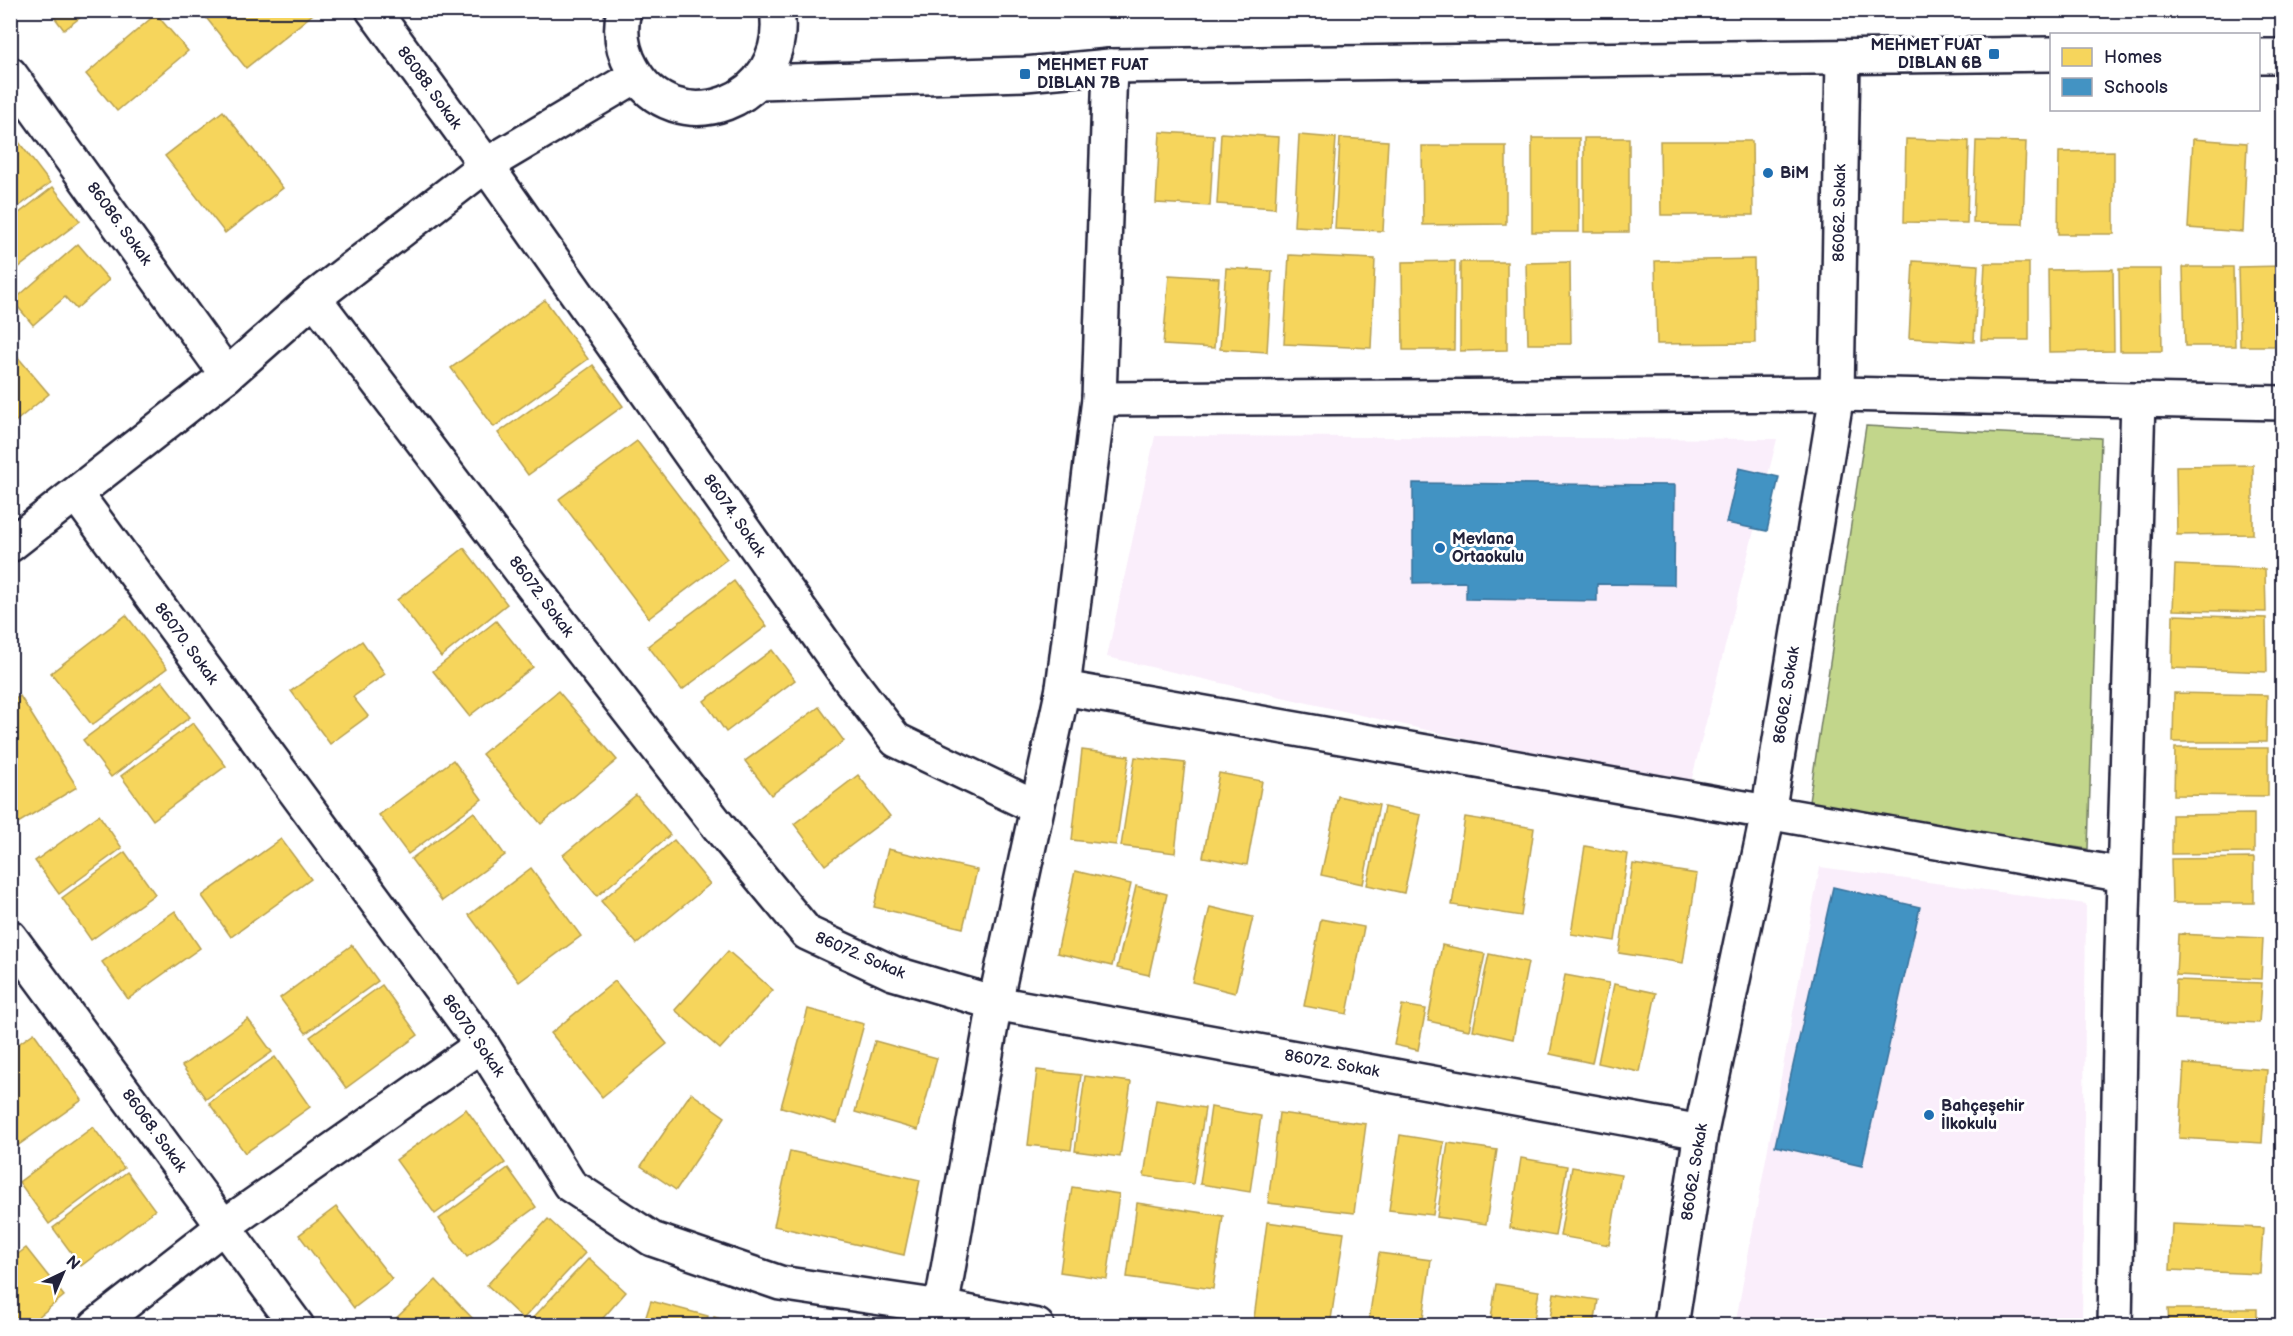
<svg xmlns="http://www.w3.org/2000/svg" width="2293" height="1336" font-family="'Balsamiq Sans',sans-serif">
<style>
.built{fill:#faeefb}
.green{fill:#c2d68b;stroke:#727c63;stroke-width:1.5}
.homes{fill:#f6d55c;stroke:#b69f52;stroke-width:1.5}
.schools{fill:#4393c3;stroke:#39719a;stroke-width:1.5}
.lines{fill:none;stroke-linecap:round;stroke-linejoin:round}
.minor-casing{stroke:#22223b;stroke-width:38}
.secondary-casing{stroke:#22223b;stroke-width:38}
.minor{stroke:#fff;stroke-width:33}
.secondary{stroke:#fff;stroke-width:33}
.poi-dot{fill:#1f6fb2;stroke:#fff;stroke-width:2}
.labels{text-anchor:middle;dominant-baseline:central;stroke-width:6;stroke-linejoin:round;paint-order:stroke}
.poi-label{font-size:16px;font-weight:bold;fill:#22223b;stroke:#fff;text-anchor:start}
.street-label{font-size:16px;fill:#22223b;stroke:#fff}
</style>
<rect width="100%" height="100%" fill="#fff"/>
<filter id="ink" filterUnits="userSpaceOnUse"><feTurbulence type="fractalNoise" baseFrequency=".0167" numOctaves="2"/><feDisplacementMap in="SourceGraphic" scale="12" xChannelSelector="R" yChannelSelector="G"/><feConvolveMatrix kernelMatrix="1 2 1 2 8 2 1 2 1" color-interpolation-filters="sRGB"/></filter>
<g filter="url(#ink)">
<g class="built">
<path d="M1155 436 1777 439 1689 790 1107 657Z"/>
<path d="M1820 867 2086 904 2082 1325 1735 1326Z"/>
</g>
<path class="green" d="M1866 426 2101 438 2088 849 1808 808Z"/>
<g class="homes">
<path d="M49 10H90L64 30Z"/>
<path d="M200 10H318L246 68Z"/>
<path d="M156 14 188 51 117 111 86 74Z"/>
<path d="M223 111 283 188 225 233 165 156Z"/>
<path d="M1160 132 1214 135 1210 206 1156 203Z"/>
<path d="M1221 133 1279 137 1275 208 1217 204Z"/>
<path d="M1299 135 1336 138 1330 228 1294 226Z"/>
<path d="M1340 138 1388 141 1383 231 1335 229Z"/>
<rect x="1532" y="138" width="47" height="94"/>
<rect x="1584" y="138" width="45" height="94"/>
<path d="M1906 139 1969 141 1967 223 1904 222Z"/>
<path d="M2193 139 2247 143 2243 232 2188 228Z"/>
<path d="M18 141 50 183 10 213V147Z"/>
<path d="M1660 141H1752L1753 215H1661Z"/>
<path d="M1976 141 2026 142 2023 224 1973 223Z"/>
<path d="M1422 146H1506V224L1423 225Z"/>
<path d="M2114 151V234H2058L2059 152Z"/>
<path d="M53 187 80 221 10 274V220Z"/>
<path d="M78 244 109 280 76 309 65 297 33 325 13 301Z"/>
<path d="M1289 255 1375 259 1371 348 1284 344Z"/>
<path d="M1754 259 1755 343 1657 344 1655 261Z"/>
<path d="M1455 261 1454 350H1403L1402 262Z"/>
<path d="M1913 261 1978 265 1974 342 1909 338Z"/>
<path d="M1460 262H1507V350L1460 351Z"/>
<path d="M1570 262 1571 344H1528L1526 263Z"/>
<path d="M1985 263H2029V340H1981Z"/>
<path d="M2282 266V346H2240L2238 267Z"/>
<path d="M2183 267H2233L2235 346H2185Z"/>
<path d="M1226 268 1272 271 1267 352 1220 349Z"/>
<path d="M2113 269 2114 351 2049 352 2048 270Z"/>
<path d="M2119 269H2161L2162 351H2120Z"/>
<path d="M1169 275 1219 278 1214 348 1163 345Z"/>
<path d="M545 300 588 359 494 427 451 368Z"/>
<path d="M10 348 49 394 10 426Z"/>
<path d="M593 365 623 406 528 475 498 433Z"/>
<path d="M637 441 727 559 649 618 559 499Z"/>
<path d="M2253 465V534L2177 535 2176 466Z"/>
<path d="M464 548 507 604 441 657 397 600Z"/>
<path d="M2175 565 2265 569 2266 612 2173 610Z"/>
<path d="M734 581 767 626 682 690 648 646Z"/>
<path d="M126 615 167 668 92 725 51 673Z"/>
<path d="M2173 615 2266 618 2267 672 2172 668Z"/>
<path d="M496 621 533 667 469 716 433 671Z"/>
<path d="M362 641 385 674 353 697 368 716 330 744 291 691Z"/>
<path d="M772 650 795 680 726 732 704 701Z"/>
<path d="M162 681 190 717 111 777 83 740Z"/>
<path d="M558 691 617 760 541 824 482 754Z"/>
<path d="M2174 693 2267 695 2266 742H2173Z"/>
<path d="M20 696 77 787 10 828V702Z"/>
<path d="M819 707 844 741 771 795 745 761Z"/>
<path d="M193 723 226 766 153 820 121 776Z"/>
<path d="M2175 748H2268V796L2174 795Z"/>
<path d="M1082 750 1129 756 1116 845 1072 840Z"/>
<path d="M1135 757 1185 763 1175 853 1121 846Z"/>
<path d="M453 760 482 799 408 854 379 815Z"/>
<path d="M1219 773 1262 781 1247 865 1203 857Z"/>
<path d="M858 775 890 816 825 865 794 824Z"/>
<path d="M636 795 670 835 597 896 563 855Z"/>
<path d="M1338 796 1379 805 1363 884 1321 875Z"/>
<path d="M1384 807 1421 815 1404 893 1367 885Z"/>
<path d="M474 812 505 855 442 901 411 859Z"/>
<path d="M2254 814V853L2172 854V815Z"/>
<path d="M99 815 122 848 59 894 35 861Z"/>
<path d="M1465 817 1534 828 1521 916 1452 905Z"/>
<path d="M281 839 311 879 231 937 202 896Z"/>
<path d="M674 840 710 884 637 944 601 901Z"/>
<path d="M1585 846 1628 854 1615 941 1571 934Z"/>
<path d="M888 849 977 870 963 928 874 907Z"/>
<path d="M125 852 155 894 91 940 62 898Z"/>
<path d="M2254 858V903H2172L2171 859Z"/>
<path d="M1633 864 1697 874 1683 963 1619 953Z"/>
<path d="M531 868 581 936 519 982 469 915Z"/>
<path d="M1075 871 1131 884 1112 966 1057 953Z"/>
<path d="M1136 886 1167 894 1149 975 1117 968Z"/>
<path d="M1210 907 1253 917 1235 993 1192 982Z"/>
<path d="M175 911 200 948 128 999 102 962Z"/>
<path d="M1321 919 1364 927 1347 1014 1304 1006Z"/>
<path d="M2178 934 2263 938 2261 979 2176 975Z"/>
<path d="M352 945 378 981 306 1033 280 998Z"/>
<path d="M1442 945 1485 954 1469 1030 1428 1021Z"/>
<path d="M728 951 773 990 720 1049 675 1010Z"/>
<path d="M1489 954 1528 962 1513 1039 1473 1030Z"/>
<path d="M1565 975 1609 983 1592 1063 1550 1054Z"/>
<path d="M2176 980 2262 983 2259 1023 2175 1019Z"/>
<path d="M615 981 667 1044 602 1097 551 1033Z"/>
<path d="M1614 984 1656 993 1640 1072 1598 1063Z"/>
<path d="M382 985 418 1035 346 1088 310 1037Z"/>
<path d="M1402 1005 1426 1009 1418 1050 1394 1045Z"/>
<path d="M808 1009 864 1024 837 1123 781 1107Z"/>
<path d="M248 1019 272 1052 206 1099 182 1066Z"/>
<path d="M34 1033 82 1100 10 1151V1050Z"/>
<path d="M875 1041 937 1058 918 1130 855 1112Z"/>
<path d="M275 1057 310 1107 245 1153 209 1103Z"/>
<path d="M2184 1064 2267 1070 2262 1143 2179 1138Z"/>
<path d="M1037 1070 1081 1075 1071 1150 1028 1145Z"/>
<path d="M1085 1076 1131 1082 1120 1157 1075 1151Z"/>
<path d="M691 1093 725 1117 676 1190 641 1166Z"/>
<path d="M1156 1100 1205 1108 1193 1184 1144 1176Z"/>
<path d="M1211 1107 1261 1116 1250 1192 1200 1184Z"/>
<path d="M466 1109 505 1163 435 1214 396 1160Z"/>
<path d="M1279 1113 1366 1124 1354 1213 1268 1203Z"/>
<path d="M93 1127 124 1168 49 1224 19 1182Z"/>
<path d="M1400 1135 1444 1142 1433 1215 1389 1210Z"/>
<path d="M1448 1143 1497 1150 1486 1224 1437 1217Z"/>
<path d="M790 1151 920 1180 904 1255 774 1226Z"/>
<path d="M1521 1158 1567 1166 1555 1236 1510 1228Z"/>
<path d="M1572 1167 1621 1175 1609 1245 1560 1236Z"/>
<path d="M508 1168 536 1207 467 1257 439 1219Z"/>
<path d="M127 1172 155 1210 81 1266 53 1228Z"/>
<path d="M1072 1187 1119 1194 1107 1279 1060 1272Z"/>
<path d="M1137 1203 1223 1216 1213 1289 1127 1277Z"/>
<path d="M336 1207 392 1279 354 1308 299 1235Z"/>
<path d="M548 1219 585 1253 523 1319 487 1285Z"/>
<path d="M1267 1222 1344 1233 1330 1326H1305L1254 1318Z"/>
<path d="M2172 1224 2263 1228 2260 1274 2170 1270Z"/>
<path d="M26 1248 64 1296 27 1326H10V1260Z"/>
<path d="M1379 1253 1431 1260 1422 1326H1368Z"/>
<path d="M589 1258 626 1292 596 1326H530L528 1323Z"/>
<path d="M436 1280 475 1321 470 1326H388Z"/>
<path d="M1496 1284 1539 1291 1533 1326H1490Z"/>
<path d="M1554 1293 1598 1300 1594 1326H1549Z"/>
<path d="M651 1301 708 1316 706 1326H643Z"/>
<path d="M2168 1309H2257V1326H2169Z"/>
<path d="M714 1317 743 1326H712Z"/>
</g>
<g class="schools">
<path d="M1739 468 1779 477 1767 531 1726 523Z"/>
<path d="M1413 483 1675 485 1674 585 1597 584V601L1466 599V582L1413 583Z"/>
<path d="M1833 887 1920 907 1862 1166 1775 1146Z"/>
</g>
<g class="lines">
<defs>
<g id="minor">
<path d="M373 10 486 165 847 676 896 740 1036 807"/>
<path d="M10 74 227 375"/>
<path d="M314 298 562 625 719 827 807 933 893 973 995 1003 1701 1132"/>
<path d="M1099 399 1837 394 2282 403"/>
<path d="M76 494 482 1045 570 1185 652 1239 780 1283 941 1307 1037 1326"/>
<path d="M10 545 227 375 314 298 486 165 636 76"/>
<path d="M1063 688 2124 875"/>
<path d="M10 937 297 1326"/>
<path d="M96 1326 224 1226 482 1045"/>
<path d="M938 1326 995 1003 1063 688 1099 399 1110 66"/>
<path d="M2115 1326 2121 985 2138 400"/>
</g>
<g id="secondary">
<path d="M624 10C619 31 622 50 632 68 674 145 791 104 777 10"/>
<path d="M2258 56H2282"/>
<path d="M759 82 1025 74 1110 66 2052 54"/>
<path d="M1671 1326 1701 1132 1768 813 1837 394 1843 57"/>
</g>
</defs>
<use href="#minor" class="minor-casing"/>
<use href="#secondary" class="secondary-casing"/>
<use href="#minor" class="minor"/>
<use href="#secondary" class="secondary"/>
</g>
</g>
<g class="poi-dot">
<rect x="1988" y="48" width="12" height="12" rx="3"/>
<rect x="1019" y="68" width="12" height="12" rx="3"/>
<circle cx="1768" cy="173" r="6"/>
<circle cx="1440" cy="548" r="6"/>
<circle cx="1929" cy="1115" r="6"/>
</g>
<g class="labels">
<g class="poi-label">
<text x="1982" y="45" text-anchor="end">MEHMET FUAT<tspan x="1982" dy="18">DIBLAN 6B</tspan></text>
<text x="1037" y="65">MEHMET FUAT<tspan x="1037" dy="18">DIBLAN 7B</tspan></text>
<text x="1780" y="173">BiM</text>
<text x="1452" y="539">Mevlana<tspan x="1452" dy="18">Ortaokulu</tspan></text>
<text x="1941" y="1106">Bahçeşehir<tspan x="1941" dy="18">İlkokulu</tspan></text>
</g>
<g class="street-label">
<text transform="translate(429 88) rotate(54)">86088. Sokak</text>
<text transform="translate(1840 213) rotate(-89)">86062. Sokak</text>
<text transform="translate(119 224) rotate(54)">86086. Sokak</text>
<text transform="translate(734 516) rotate(55)">86074. Sokak</text>
<text transform="translate(541 597) rotate(53)">86072. Sokak</text>
<text transform="translate(186 644) rotate(54)">86070. Sokak</text>
<text transform="translate(1787 695) rotate(-81)">86062. Sokak</text>
<text transform="translate(860 956) rotate(23)">86072. Sokak</text>
<text transform="translate(473 1036) rotate(55)">86070. Sokak</text>
<text transform="translate(1332 1064) rotate(10)">86072. Sokak</text>
<text transform="translate(154 1131) rotate(54)">86068. Sokak</text>
<text transform="translate(1695 1172) rotate(-81)">86062. Sokak</text>
</g>
</g>
<rect width="2293" height="1336" fill="none" stroke="#fff" stroke-width="36"/>
<rect x="18" y="18" width="2257" height="1300" fill="none" stroke="#22223b" stroke-width="2" filter="url(#ink)"/>
<rect x="2050" y="33" width="210" height="78" fill="#ffffff" stroke="#a7a7b1" stroke-width="1.5"/>
<rect x="2062" y="48" width="30" height="18" fill="#f6d55c" stroke="#a7a7b1" stroke-width="1.5"/>
<text x="2104" y="63" font-size="18" fill="#22223b">Homes</text>
<rect x="2062" y="78" width="30" height="18" fill="#4393c3" stroke="#a7a7b1" stroke-width="1.5"/>
<text x="2104" y="93" font-size="18" fill="#22223b">Schools</text>
<g transform="translate(63 1273) rotate(44)" stroke="#ffffff" stroke-width="4.5" paint-order="stroke">
<path d="M0-4.5L10 22L0 15L-10 22Z" fill="#22223b"/>
<text y="-9" font-size="16" font-weight="bold" text-anchor="middle" fill="#22223b">N</text>
</g>
</svg>
